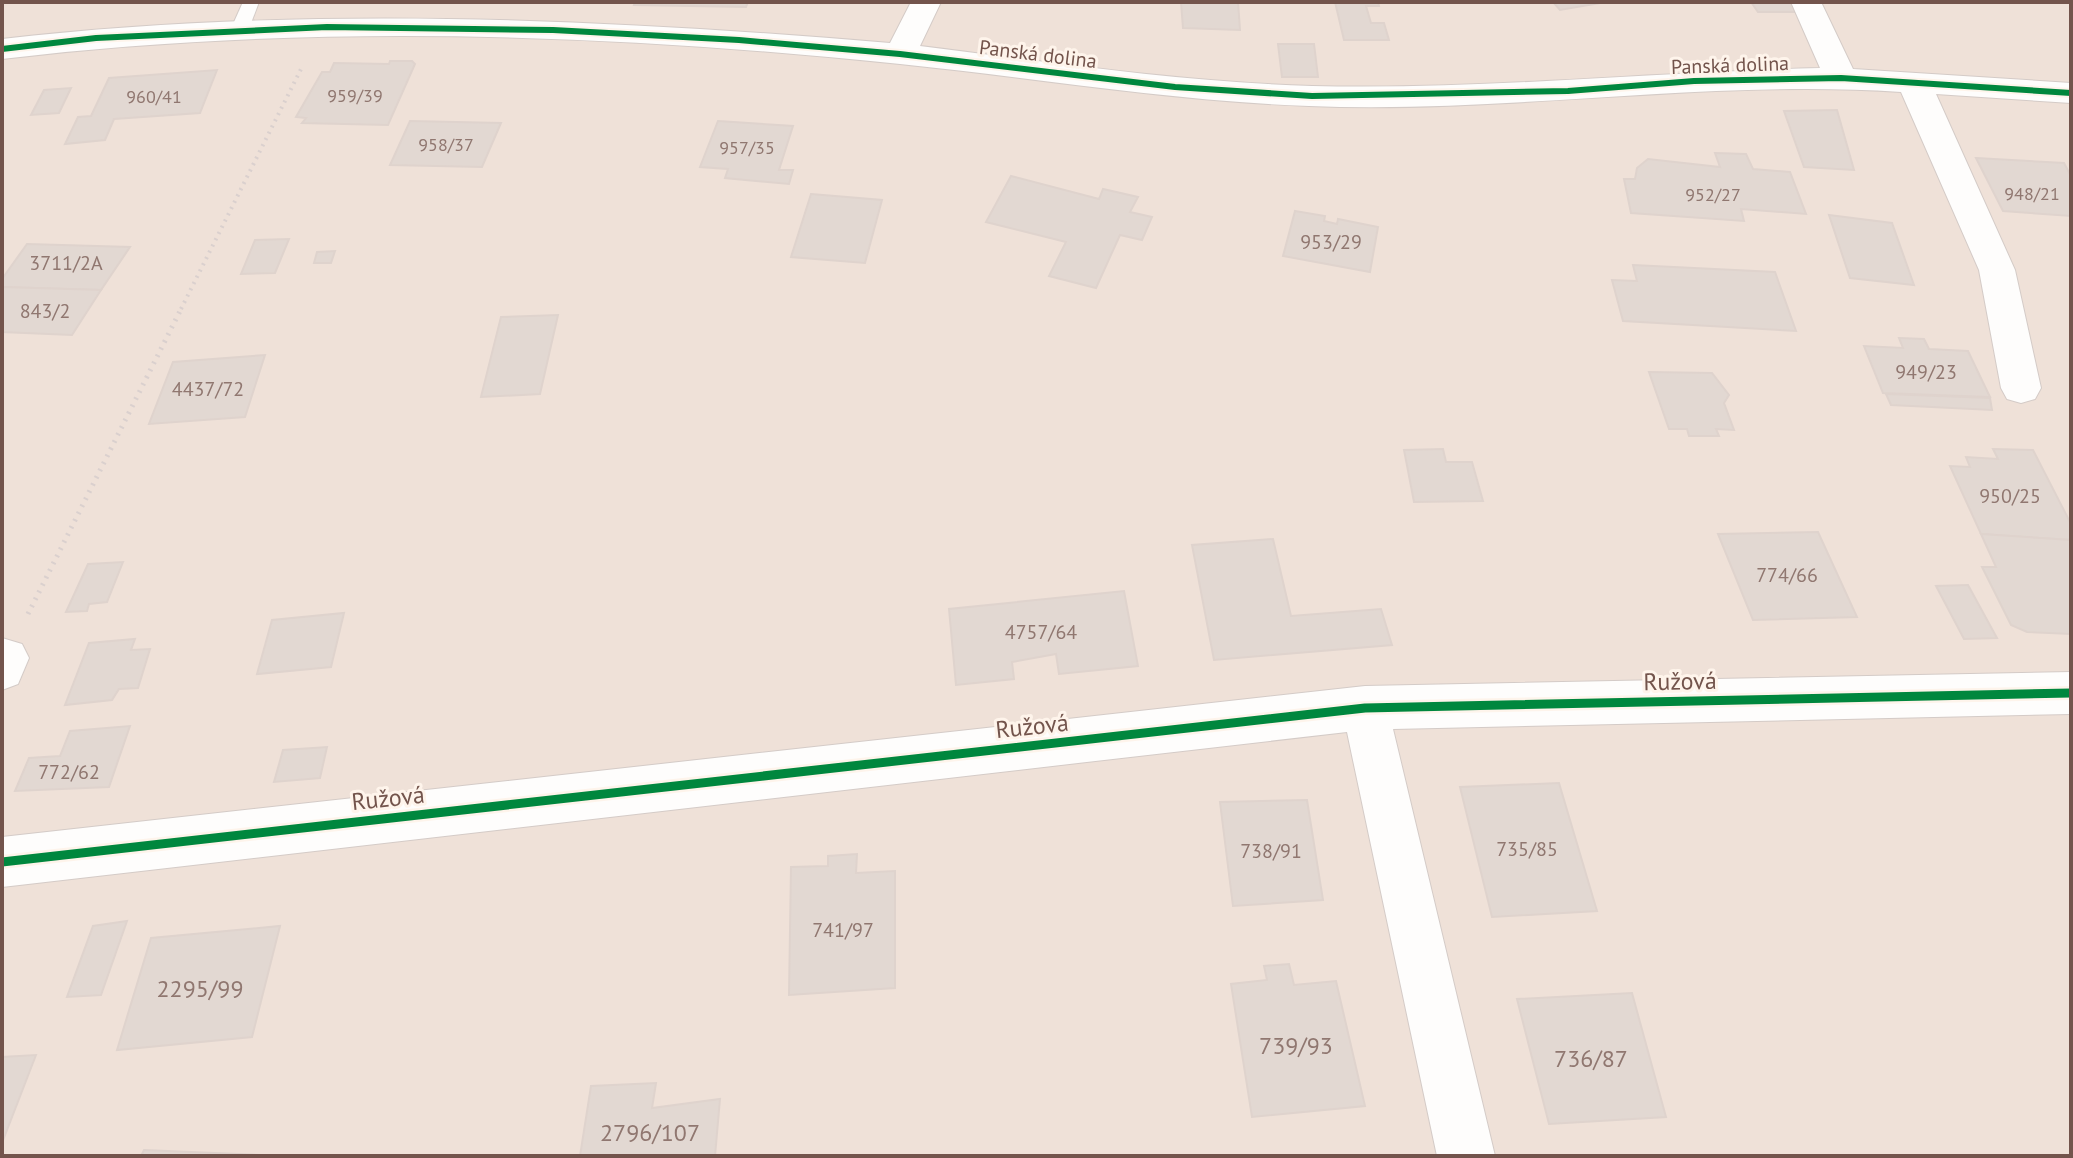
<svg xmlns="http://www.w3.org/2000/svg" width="2073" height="1158" font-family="'PT Sans',sans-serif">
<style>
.residential{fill:#efe1d8}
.building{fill:#e2d8d2;stroke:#dfd3cd;stroke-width:2}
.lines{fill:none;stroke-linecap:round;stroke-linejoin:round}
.lane-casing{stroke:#d4cbc7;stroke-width:2}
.street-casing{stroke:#d4cbc7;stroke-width:2}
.path-far1{stroke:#dad0ce;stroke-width:4;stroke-dasharray:2 5;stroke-linecap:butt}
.path{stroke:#dad0ce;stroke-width:5;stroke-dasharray:2 6;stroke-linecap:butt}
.lane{fill:#fefdfc;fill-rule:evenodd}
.street{fill:#fefdfc;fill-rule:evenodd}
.cycleway-far1-casing{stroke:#fef4eb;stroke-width:10}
.cycleway-casing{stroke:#fef4eb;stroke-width:14}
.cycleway-far1{stroke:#00873e;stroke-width:6}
.cycleway{stroke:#00873e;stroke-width:9}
.labels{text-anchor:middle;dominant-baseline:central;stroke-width:6;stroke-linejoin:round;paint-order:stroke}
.far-number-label{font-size:18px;fill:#907770}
.far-street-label{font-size:20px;fill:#73544c;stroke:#fef4eb}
.number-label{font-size:20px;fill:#907770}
.street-label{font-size:24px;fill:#73544c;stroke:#fef4eb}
.near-number-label{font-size:24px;fill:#907770}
</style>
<rect width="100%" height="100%" fill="#f6f0ea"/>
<rect class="residential" x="2" y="2" width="2069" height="1154"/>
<g class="building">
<path d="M635 2H748L746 7 634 5Z"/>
<path d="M1181 2H1238L1240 30 1183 28Z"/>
<path d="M1335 2H1378L1379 6H1366L1371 23H1384L1389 40H1344Z"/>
<path d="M1553 2H1606L1560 10Z"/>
<path d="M1751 2H1800L1805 12H1758Z"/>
<path d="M1278 44H1314L1318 77H1282Z"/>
<path d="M390 61H412L415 64 388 125 302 123 306 118 296 117 322 72H330L334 63 389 64Z"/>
<path d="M217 70 200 113 114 119 105 140 65 144 78 117 91 116 109 78Z"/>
<path d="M71 88 59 113 31 115 44 90Z"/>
<path d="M1837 110 1854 170 1804 167 1784 111Z"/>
<path d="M410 121 501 123 482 167 390 165Z"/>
<path d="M718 121 793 126 779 170H793L789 184 725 178 728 169 700 167Z"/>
<path d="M1715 153 1746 154 1753 169 1790 172 1806 214 1741 209 1744 221 1631 213 1624 179H1635L1637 168 1648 159 1720 167Z"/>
<path d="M1976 158 2064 163 2071 176V216L2003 211Z"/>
<path d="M1011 176 1099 199 1103 189 1138 197 1130 212 1152 217 1142 240 1120 235 1096 288 1049 276 1066 242 986 222Z"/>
<path d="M811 194 882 200 865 263 791 257Z"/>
<path d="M1295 211 1325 216 1324 221 1337 224 1338 219 1378 227 1370 272 1283 256Z"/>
<path d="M1829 215 1892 223 1914 285 1850 278Z"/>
<path d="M289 239 275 273 241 274 255 240Z"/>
<path d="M27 244 130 247 101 290 2 287V279Z"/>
<path d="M335 251 331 263H314L317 252Z"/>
<path d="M1633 265 1775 272 1796 331 1623 321 1612 280 1637 281Z"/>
<path d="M2 287 101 290 72 335 2 332Z"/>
<path d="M558 315 540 394 481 397 501 317Z"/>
<path d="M1899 338 1924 339 1929 349 1968 351 1990 397 1883 393 1864 346 1903 348Z"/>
<path d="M265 355 245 417 149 424 173 362Z"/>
<path d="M1649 372 1712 373 1729 395 1724 403 1734 430 1716 429 1719 436H1689L1687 429H1669Z"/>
<path d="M1886 394 1990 398 1992 410 1891 405Z"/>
<path d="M1443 449 1446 462H1472L1483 501 1414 502 1404 450Z"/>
<path d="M1993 449 2033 450 2071 524V540L1981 534 1950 466 1970 467 1966 457 1998 459Z"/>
<path d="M1818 532 1857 617 1753 620 1718 534Z"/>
<path d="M1981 534 2071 540V634L2027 632 2011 625 1982 567H1996Z"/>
<path d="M1273 539 1291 616 1381 609 1392 645 1214 660 1192 545Z"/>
<path d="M123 562 107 602 89 604 87 611 66 612 88 564Z"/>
<path d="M1968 585 1997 638 1964 639 1936 586Z"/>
<path d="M1124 591 1138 666 1059 674 1056 654 1012 662 1014 679 956 685 949 609Z"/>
<path d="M344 613 331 667 257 674 272 620Z"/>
<path d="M135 639 131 650 150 649 138 688 119 689 112 700 65 705 89 643Z"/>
<path d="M130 726 109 787 15 791 29 758 60 756 70 731Z"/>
<path d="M327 747 320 778 274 782 283 750Z"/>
<path d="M1559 783 1597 911 1492 917 1460 787Z"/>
<path d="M1307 800 1323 900 1233 906 1220 802Z"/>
<path d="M857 854 856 873 895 871V988L789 995 791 867 828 866V856Z"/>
<path d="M127 921 101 995 67 997 93 926Z"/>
<path d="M280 926 252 1037 117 1050 151 938Z"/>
<path d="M1289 964 1294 985 1336 981 1365 1106 1252 1117 1231 984 1267 980 1264 966Z"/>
<path d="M1632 993 1666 1117 1549 1124 1517 999Z"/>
<path d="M36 1055 2 1143V1057Z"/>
<path d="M656 1083 652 1108 720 1099 715 1156H580L591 1086Z"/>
<path d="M144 1150 285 1156H141Z"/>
</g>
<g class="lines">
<defs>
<path id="lane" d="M243 2H259L248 31 239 36 230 31Z"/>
<g id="street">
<path d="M911 2H941L920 46C1050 62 1180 82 1312 86 1481 90 1651 72 1820 68L1791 2H1821L1853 69 2071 83V103L1936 94 2015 270 2041 388 2035 399 2021 403 2007 399 2001 388 1979 270 1901 92C1704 79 1507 114 1309 106 1171 101 1036 78 900 64 603 33 299 23 2 59V39C297 5 594 18 890 43Z"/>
<path d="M2 638 22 644 29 658 18 684 2 690Z"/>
<path d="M2071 672V714L1393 729 1495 1156H1437L1347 732 2 887V837L1365 686Z"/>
</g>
</defs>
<use href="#lane" class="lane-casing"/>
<use href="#street" class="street-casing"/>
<path class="path-far1" d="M181 309 301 69"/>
<path class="path" d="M28 614 182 307"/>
<use href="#lane" class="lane"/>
<use href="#street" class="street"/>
<defs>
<path id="cycleway-far1" d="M2 49 96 38 327 27 553 30 739 40 900 54 1175 87 1312 96 1568 91 1694 81 1841 78 2071 93"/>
<path id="cycleway" d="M2 862 1365 708 2071 693"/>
</defs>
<use href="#cycleway-far1" class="cycleway-far1-casing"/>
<use href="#cycleway" class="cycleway-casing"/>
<use href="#cycleway-far1" class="cycleway-far1"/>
<use href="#cycleway" class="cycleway"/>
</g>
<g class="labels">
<g class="far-number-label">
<text x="355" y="95">959/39</text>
<text x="154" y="96">960/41</text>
<text x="446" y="144">958/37</text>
<text x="747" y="147">957/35</text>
<text x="2032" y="193">948/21</text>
<text x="1713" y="194">952/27</text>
</g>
<g class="far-street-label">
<text transform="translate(1038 54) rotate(7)">Panská dolina</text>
<text transform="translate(1730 65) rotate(-2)">Panská dolina</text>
</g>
<g class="number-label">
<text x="1331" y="242">953/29</text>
<text x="66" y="263">3711/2A</text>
<text x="45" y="311">843/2</text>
<text x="1926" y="372">949/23</text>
<text x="208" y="389">4437/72</text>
<text x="2010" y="496">950/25</text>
<text x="1787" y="575">774/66</text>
<text x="1041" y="632">4757/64</text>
<text x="69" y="772">772/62</text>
<text x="1527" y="849">735/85</text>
<text x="1271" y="851">738/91</text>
<text x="843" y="930">741/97</text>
</g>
<g class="street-label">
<text transform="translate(1680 681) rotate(-1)">Ružová</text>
<text transform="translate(1032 726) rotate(-6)">Ružová</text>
<text transform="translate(388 798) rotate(-6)">Ružová</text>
</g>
<g class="near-number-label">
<text x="200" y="988">2295/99</text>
<text x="1296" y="1045">739/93</text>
<text x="1591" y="1058">736/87</text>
<text x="650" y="1132">2796/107</text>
</g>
</g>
<rect width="2073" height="1158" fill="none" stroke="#73544c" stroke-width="8"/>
</svg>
